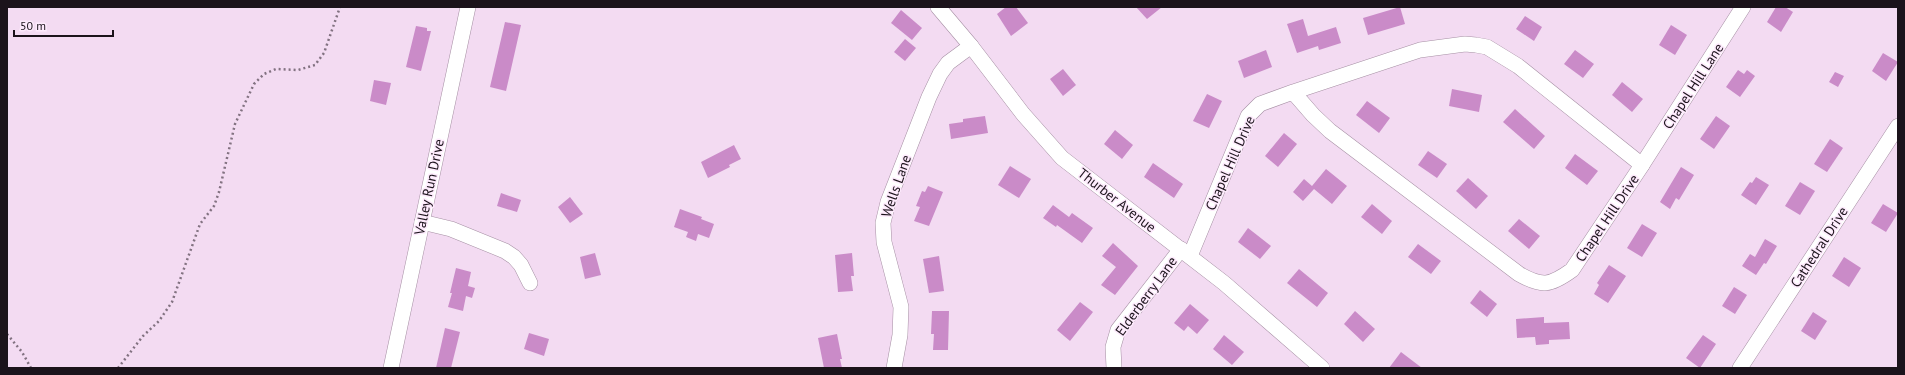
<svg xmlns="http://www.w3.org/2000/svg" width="1905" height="375" font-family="'PT Sans',sans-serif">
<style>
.building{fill:#ca8bc8}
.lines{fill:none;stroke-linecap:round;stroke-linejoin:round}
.minor-casing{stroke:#a690a4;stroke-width:16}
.path{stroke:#827281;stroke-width:2.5;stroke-dasharray:2 3;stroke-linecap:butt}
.minor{stroke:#fff;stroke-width:15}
.labels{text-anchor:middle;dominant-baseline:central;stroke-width:3;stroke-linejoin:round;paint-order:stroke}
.street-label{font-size:14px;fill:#1b131b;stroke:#fdeafc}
</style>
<rect width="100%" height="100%" fill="#f3dbf2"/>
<g class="building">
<path d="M1006 7H1016L1028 23 1011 36 997 14Z"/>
<path d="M1136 7H1162L1147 19Z"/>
<path d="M1400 7 1405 24 1368 35 1363 18Z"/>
<path d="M1776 7H1785L1793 12 1781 32 1767 22Z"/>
<path d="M901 10 922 28 912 40 891 23Z"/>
<path d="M1525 16 1542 27 1534 41 1516 29Z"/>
<path d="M1303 19 1308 36 1336 27 1341 43 1319 50 1318 46 1297 53 1287 24Z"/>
<path d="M505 22 521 25 506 91 490 87Z"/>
<path d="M1671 25 1687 35 1675 55 1659 45Z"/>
<path d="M416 26 427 28V31H431L421 71 406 67Z"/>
<path d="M905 39 916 48 905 61 894 52Z"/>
<path d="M1266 50 1272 67 1244 78 1238 61Z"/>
<path d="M1575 50 1594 64 1583 78 1564 64Z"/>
<path d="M1883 53 1898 62 1886 81 1872 71Z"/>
<path d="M1063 69 1076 85 1063 96 1050 79Z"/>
<path d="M1738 70 1744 74 1747 70 1755 76 1740 97 1726 87Z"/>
<path d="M1835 72 1844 76 1838 87 1829 82Z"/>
<path d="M374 80 391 83 386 105 370 101Z"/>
<path d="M1622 82 1643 99 1632 112 1612 95Z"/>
<path d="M1452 89 1482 95 1479 112 1449 106Z"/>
<path d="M1207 94 1222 101 1209 128 1193 121Z"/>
<path d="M1367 101 1390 118 1379 133 1356 115Z"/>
<path d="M1515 109 1545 136 1534 149 1503 122Z"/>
<path d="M985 116 988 133 951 139 949 124 963 122V119Z"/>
<path d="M1716 116 1730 126 1714 149 1700 139Z"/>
<path d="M1115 130 1133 145 1122 159 1104 144Z"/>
<path d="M1284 133 1297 144 1278 167 1265 156Z"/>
<path d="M1830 139 1843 148 1827 172 1814 164Z"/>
<path d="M734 145 741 159 729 165 730 167 708 178 701 162Z"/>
<path d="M1428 151 1447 164 1437 178 1418 165Z"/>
<path d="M1575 154 1598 171 1587 185 1565 168Z"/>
<path d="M1153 163 1183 184 1174 198 1144 177Z"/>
<path d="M1010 166 1031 179 1019 198 998 185Z"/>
<path d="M1681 167 1694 175 1679 200 1676 198 1670 209 1660 202Z"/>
<path d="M1326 169 1347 186 1332 204 1314 189 1303 201 1293 192 1304 179 1312 186Z"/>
<path d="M1756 177 1769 185 1756 205 1741 195 1750 182 1752 183Z"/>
<path d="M1468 178 1488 196 1476 209 1456 191Z"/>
<path d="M1800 182 1815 191 1800 215 1785 206Z"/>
<path d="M928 186 943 192 929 226 914 221 920 207 916 206 922 191 925 192Z"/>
<path d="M501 193 521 200 517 212 497 206Z"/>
<path d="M570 197 583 214 570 223 558 207Z"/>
<path d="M1372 204 1392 221 1382 234 1361 217Z"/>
<path d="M1883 204 1898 213 1886 232 1871 223Z"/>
<path d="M1053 205 1069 217 1072 213 1093 228 1082 243 1057 225 1056 227 1043 218Z"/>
<path d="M680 209 702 217 701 219 714 224 709 238 698 234 696 241 686 237 688 232 674 227Z"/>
<path d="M1519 219 1540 236 1529 249 1508 231Z"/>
<path d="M1642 224 1657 233 1642 257 1627 248Z"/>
<path d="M1248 228 1271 246 1260 259 1238 242Z"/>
<path d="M1765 239 1777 246 1766 264 1764 263 1756 275 1742 266 1750 254 1755 257Z"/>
<path d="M1113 243 1138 266 1115 295 1101 285 1116 267 1102 256Z"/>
<path d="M1418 244 1441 261 1431 274 1408 257Z"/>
<path d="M595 253 601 275 585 279 580 257Z"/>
<path d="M852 253 854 276H851L853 291 838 292 835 255Z"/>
<path d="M939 256 944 291 929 293 923 259Z"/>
<path d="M1844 257 1861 268 1849 287 1832 276Z"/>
<path d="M1609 265 1626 276 1608 303 1594 294 1599 285 1597 283Z"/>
<path d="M456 268 471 272 468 286 475 288 472 298 466 296 463 311 448 307 452 293H450Z"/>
<path d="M1299 269 1328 293 1317 307 1287 283Z"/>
<path d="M1734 287 1747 295 1735 314 1722 306Z"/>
<path d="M1480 290 1497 304 1487 317 1470 303Z"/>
<path d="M1080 302 1093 312 1070 341 1057 330Z"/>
<path d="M1190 304 1209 320 1197 334 1188 326 1184 331 1174 323Z"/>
<path d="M932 311H949L948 350H933L934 334H931Z"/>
<path d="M1355 311 1375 329 1363 342 1344 324Z"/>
<path d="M1813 312 1827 321 1815 340 1801 331Z"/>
<path d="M1544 317V323L1569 322 1570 339 1549 340V344L1536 345 1535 337 1517 338 1516 319Z"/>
<path d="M445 328 460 332 451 368H436Z"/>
<path d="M529 333 549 339 544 356 524 349Z"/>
<path d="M837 334 842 359H840L842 368H824L818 338Z"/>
<path d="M1224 335 1244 352 1232 365 1213 349Z"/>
<path d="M1703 335 1716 344 1700 368 1686 358Z"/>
<path d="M1401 352 1422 368H1389Z"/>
</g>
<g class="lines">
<defs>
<g id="minor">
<path d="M938 7 971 46 1023 114 1062 158 1224 283 1322 368"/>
<path d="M1642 165 1743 7"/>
<path d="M422 222 451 229 505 251 514 257 521 265 530 283"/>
<path d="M1190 256 1248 116 1260 104 1293 92 1313 115 1330 131 1519 274C1542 287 1550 286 1572 270L1642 165 1518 66 1487 47 1476 45 1465 44 1420 50 1293 92"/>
<path d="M391 368 468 7"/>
<path d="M894 368 900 335 901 307 884 242 883 223 888 202 929 97 940 74 948 63 971 46"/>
<path d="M1114 368 1113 347 1118 330 1181 249"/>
<path d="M1740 368 1898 126"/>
</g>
</defs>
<use href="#minor" class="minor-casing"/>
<g class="path">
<path d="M7 334 22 352 31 368"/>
<path d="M118 368 143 336 159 321 172 302 200 224 214 206 219 192 235 124 254 84 264 74 276 69 298 70 315 65 324 53 340 7"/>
</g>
<use href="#minor" class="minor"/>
</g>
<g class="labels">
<g class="street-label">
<text transform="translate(1693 86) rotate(-57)">Chapel Hill Lane</text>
<text transform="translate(1230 163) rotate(-66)">Chapel Hill Drive</text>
<text transform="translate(896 186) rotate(-71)">Wells Lane</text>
<text transform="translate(429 187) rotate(-78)">Valley Run Drive</text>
<text transform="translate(1117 200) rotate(38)">Thurber Avenue</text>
<text transform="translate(1607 218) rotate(-56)">Chapel Hill Drive</text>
<text transform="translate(1819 247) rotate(-57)">Cathedral Drive</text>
<text transform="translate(1146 296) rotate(-54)">Elderberry Lane</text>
</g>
</g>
<rect width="1905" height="375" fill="none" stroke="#1b131b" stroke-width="16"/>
<path d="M14 30v6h99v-6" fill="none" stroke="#1b131b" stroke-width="2"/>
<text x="20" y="30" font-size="12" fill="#1b131b" stroke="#fdeafc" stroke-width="3" paint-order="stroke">50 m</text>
</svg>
